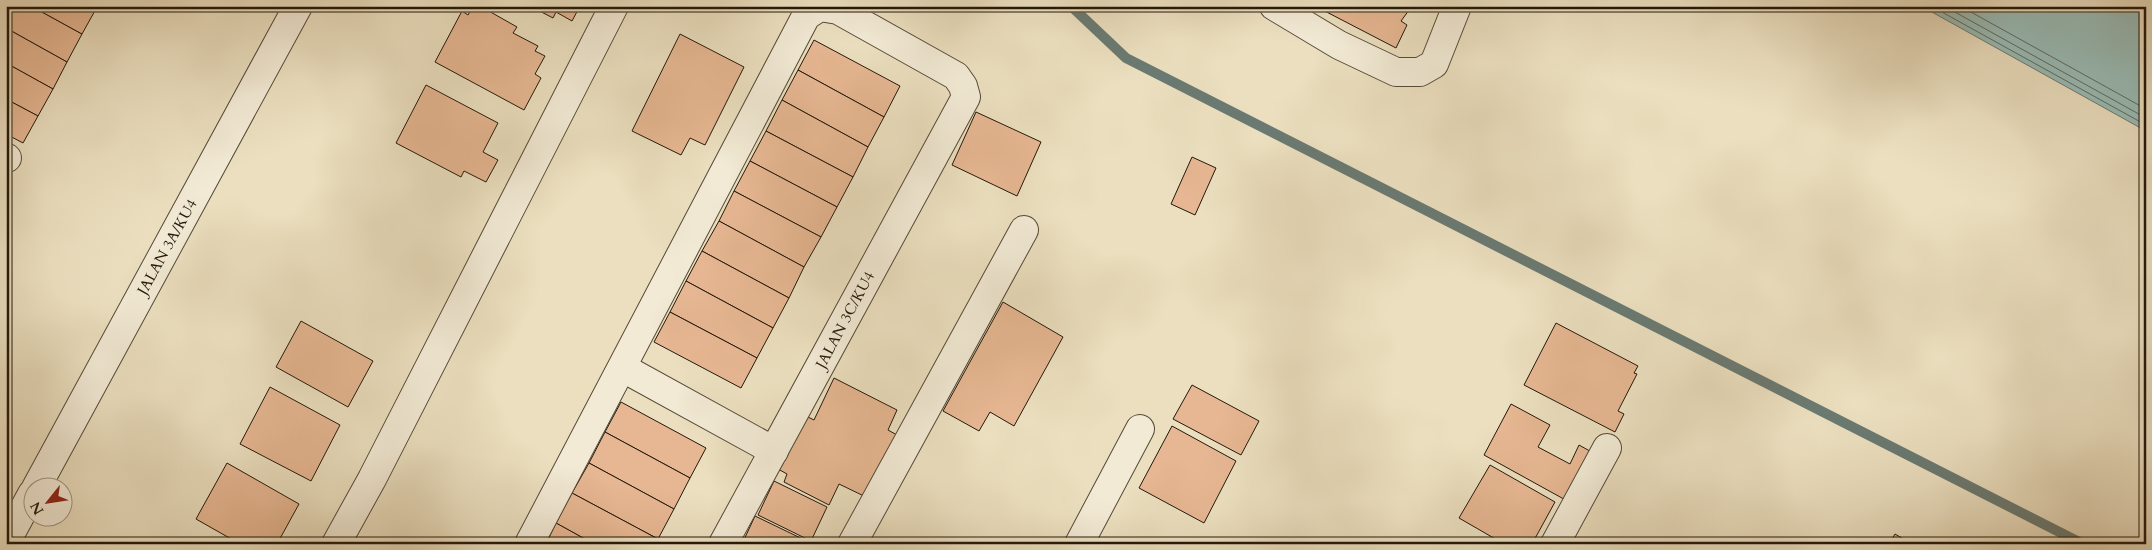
<svg xmlns="http://www.w3.org/2000/svg" width="2152" height="550" font-family="Cardo,serif">
<style>
.water{fill:#99bcb6;stroke:#6a7a72}
.lines{fill:none;stroke-linecap:round;stroke-linejoin:round}
.shore{stroke:#5e6a60;stroke-width:1}
.stream{stroke:#6a7a72;stroke-width:10}
.building{fill:#e6b792;stroke:#23180b}
.minor-casing{stroke:#554a38;stroke-width:30}
.minor{stroke:#f2ead5;stroke-width:28}
.labels{text-anchor:middle;dominant-baseline:central;stroke-width:4;stroke-linejoin:round;paint-order:stroke}
.street-label{font-size:15px;fill:#23180b;stroke:#f2ead5}
</style>
<rect width="100%" height="100%" fill="#ebdfbf"/>
<filter id="stains"><feTurbulence type="fractalNoise" baseFrequency=".004" numOctaves="4"/><feColorMatrix values="0 0 0 0 .2 0 0 0 0 .09 0 0 0 0 .02 0 0 0 .5 -.17"/></filter>
<radialGradient id="worn" r=".72"><stop offset=".6" stop-color="#630" stop-opacity="0"/><stop offset="1" stop-color="#630" stop-opacity=".3"/></radialGradient>
<path class="water" d="M1921 6H2146V131Z"/>
<g class="lines">
<g class="shore">
<path d="M1931 6 2146 125"/>
<path d="M1944 6 2146 118"/>
<path d="M1960 6 2146 109"/>
</g>
<path class="stream" d="M1071 6 1126 58 2083 544"/>
</g>
<g class="building">
<path d="M9 6H31L82 34 67 62 6 28V12Z"/>
<path d="M31 6H95L97 7 82 34Z"/>
<path d="M473 6H480L517 27 513 33 538 46 535 51 545 56 535 74 541 78 524 110 435 62 462 11 468 15Z"/>
<path d="M530 6H580L572 21 556 12 553 18Z"/>
<path d="M1315 6H1412L1401 21 1407 25 1396 48Z"/>
<path d="M6 28 67 62 53 89 6 63Z"/>
<path d="M680 34 744 67 705 145 690 138 681 155 632 131Z"/>
<path d="M814 40 900 86 884 117 798 70Z"/>
<path d="M6 63 53 89 38 116 6 99Z"/>
<path d="M798 70 884 117 868 147 782 100Z"/>
<path d="M426 85 498 123 483 152 498 160 486 182 464 171 461 177 396 143Z"/>
<path d="M6 99 38 116 23 143 6 134Z"/>
<path d="M782 100 868 147 853 177 766 131Z"/>
<path d="M976 112 1041 142 1017 196 952 165Z"/>
<path d="M766 131 853 177 837 207 750 161Z"/>
<path d="M1192 157 1216 168 1195 215 1171 204Z"/>
<path d="M750 161 837 207 821 237 734 191Z"/>
<path d="M734 191 821 237 804 267 719 221Z"/>
<path d="M719 221 804 267 789 298 702 251Z"/>
<path d="M702 251 789 298 773 328 686 281Z"/>
<path d="M686 281 773 328 757 358 670 312Z"/>
<path d="M1003 302 1063 337 1014 426 990 412 979 431 943 411Z"/>
<path d="M670 312 757 358 741 388 654 342Z"/>
<path d="M301 321 373 361 348 407 276 367Z"/>
<path d="M1556 323 1638 366 1634 373 1637 374 1618 411 1624 414 1615 432 1524 385Z"/>
<path d="M834 378 897 410 888 430 897 435 866 497 839 484 829 505 784 482 787 474 778 469 804 415 814 420Z"/>
<path d="M1192 385 1259 421 1241 455 1173 419Z"/>
<path d="M270 387 340 425 311 481 240 444Z"/>
<path d="M621 402 706 448 690 478 605 432Z"/>
<path d="M1511 404 1550 425 1538 447 1570 464 1579 445 1597 455 1571 503 1484 455Z"/>
<path d="M1172 426 1236 461 1204 523 1139 488Z"/>
<path d="M605 432 690 478 674 509 589 463Z"/>
<path d="M227 463 299 504 277 544H240L196 519Z"/>
<path d="M589 463 674 509 658 539 572 493Z"/>
<path d="M1490 465 1555 502 1532 544H1504L1459 518Z"/>
<path d="M774 481 827 507 811 541 758 515Z"/>
<path d="M572 493 658 539 655 544H594L556 523Z"/>
<path d="M755 516 813 544H742Z"/>
<path d="M556 523 594 544H546Z"/>
<path d="M1895 534 1912 544H1889Z"/>
</g>
<g class="lines">
<defs>
<g id="minor">
<path d="M1274 6 1339 45 1396 72H1420L1434 64 1457 6"/>
<path d="M6 158H7"/>
<path d="M623 368 774 451"/>
<path d="M36 488 298 6"/>
<path d="M6 542 32 494"/>
<path d="M336 544 372 479 614 6"/>
<path d="M529 544 806 16 820 7 838 10 956 76 963 86 966 97 723 544"/>
<path d="M852 544 1024 230"/>
<path d="M1079 544 1140 429"/>
<path d="M1555 544 1607 448"/>
</g>
</defs>
<use href="#minor" class="minor-casing"/>
<use href="#minor" class="minor"/>
</g>
<g class="labels">
<g class="street-label">
<text transform="translate(167 247) rotate(-61)">JALAN 3A/KU4</text>
<text transform="translate(845 320) rotate(-62)">JALAN 3C/KU4</text>
</g>
</g>
<rect width="2152" height="550" fill="none" stroke="#ebdfbf" stroke-width="25"/>
<rect x="8" y="8" width="2137" height="535" fill="none" stroke="#23180b" stroke-width="2.5"/>
<rect x="12" y="12" width="2127" height="525" fill="none" stroke="#23180b"/>
<g transform="translate(48 502) rotate(240)"><circle r="24" fill="#f2ead5" stroke="#9f9684"/>
<path d="M0-4L9 19L0 12L-9 19Z" fill="#8f2418"/>
<text y="-8" font-size="14" font-weight="bold" text-anchor="middle" fill="#23180b">N</text>
</g>
<rect width="100%" height="100%" filter="url(#stains)"/>
<rect width="100%" height="100%" fill="url(#worn)"/>
</svg>
